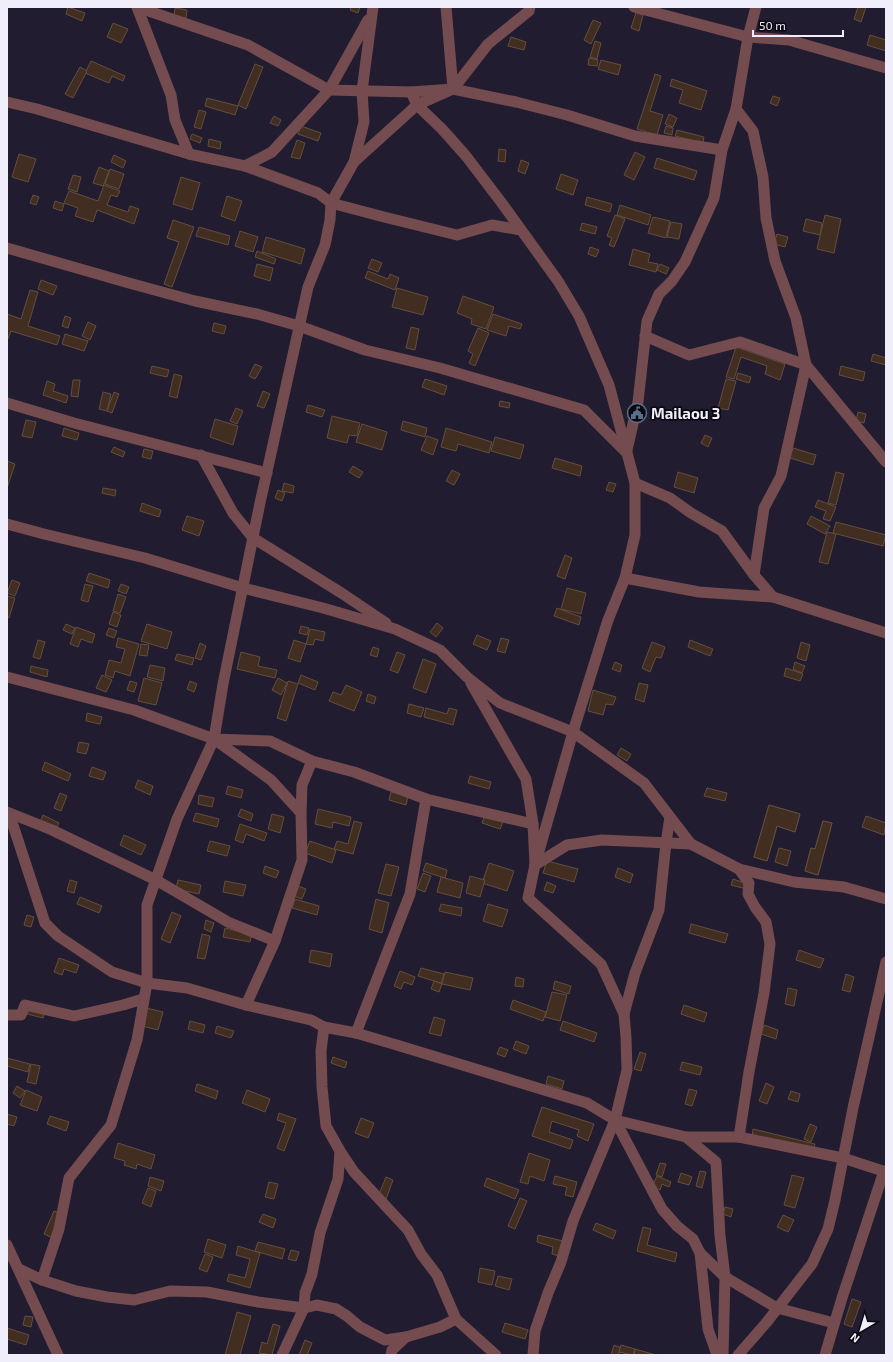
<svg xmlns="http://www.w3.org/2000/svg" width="893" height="1362" font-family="'Exo 2',sans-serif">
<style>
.building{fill:#412e21;stroke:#634e40}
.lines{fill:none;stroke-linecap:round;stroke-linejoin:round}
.minor{stroke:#744b4f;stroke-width:11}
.labels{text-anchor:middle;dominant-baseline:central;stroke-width:3.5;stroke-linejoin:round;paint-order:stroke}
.poi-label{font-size:15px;font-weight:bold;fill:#f1eefb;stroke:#0a0810;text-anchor:start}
</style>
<rect width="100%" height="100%" fill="#211c2f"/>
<g class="building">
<path d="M68 7 85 13 82 21 66 14Z"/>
<path d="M351 7H360L358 13 350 10Z"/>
<path d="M858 7H866L861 22 854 19Z"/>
<path d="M175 8 187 10 186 18 174 16Z"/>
<path d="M636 13 643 15 639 31 631 28Z"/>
<path d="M593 20 601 23 591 44 584 40Z"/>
<path d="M113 23 128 29 121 43 107 37Z"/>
<path d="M870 35 886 40V51L867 45Z"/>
<path d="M511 37 526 42 524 50 508 46Z"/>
<path d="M595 41 601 43 597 59 590 57Z"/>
<path d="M589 58 598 60 597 66 588 65Z"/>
<path d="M601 60 621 65 618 75 598 69Z"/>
<path d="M91 61 125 76 123 81 112 76 109 83 85 73Z"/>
<path d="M255 64 263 67 246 109 238 105Z"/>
<path d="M80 67 87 71 73 98 65 94Z"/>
<path d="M655 74 661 76 650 111 663 115 657 135 637 129Z"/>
<path d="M672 79 707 91 701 110 679 103 683 90 670 86Z"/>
<path d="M773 96 780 98 777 106 770 103Z"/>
<path d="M207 98 238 106 235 115 205 106Z"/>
<path d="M199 110 206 112 201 129 194 127Z"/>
<path d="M669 114 677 118 673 127 665 124Z"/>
<path d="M274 116 281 120 278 126 270 123Z"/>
<path d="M301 126 321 133 318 141 298 134Z"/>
<path d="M666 126 673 128 672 135 664 133Z"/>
<path d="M677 130 704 137 703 143 675 136Z"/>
<path d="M192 134 202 138 200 143 190 139Z"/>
<path d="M209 139 221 142 220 149 208 146Z"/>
<path d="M297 140 305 143 300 159 291 157Z"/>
<path d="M499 149 506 150 505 162 498 161Z"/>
<path d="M635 152 645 157 634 180 624 175Z"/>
<path d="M19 154 36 159 28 182 12 177Z"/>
<path d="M114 155 126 161 123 168 111 162Z"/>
<path d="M657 158 697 171 694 180 654 168Z"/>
<path d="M521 160 529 163 525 174 518 171Z"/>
<path d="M99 167 109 171 103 186 93 183Z"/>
<path d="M110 169 124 174 119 189 105 184Z"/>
<path d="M561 174 578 180 573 195 556 189Z"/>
<path d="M73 175 81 177 77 192 68 189Z"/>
<path d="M181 177 200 183 192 210 173 204Z"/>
<path d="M104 185 120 191 117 197 111 195 107 205 128 212 130 206 139 209 134 224 97 210 93 222 75 216 78 208 64 203 69 191 98 201Z"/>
<path d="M33 195 39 197 36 205 30 203Z"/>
<path d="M227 196 242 201 235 221 221 216Z"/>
<path d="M587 197 612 204 610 212 585 205Z"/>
<path d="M55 201 64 204 62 211 53 208Z"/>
<path d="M620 205 651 215 648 225 617 215Z"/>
<path d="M615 215 625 219 614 247 609 245 612 238 607 236Z"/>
<path d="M825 215 841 219 834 253 817 249Z"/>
<path d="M653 217 670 221 666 238 648 233Z"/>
<path d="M806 219 822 223 820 235 803 231Z"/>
<path d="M173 220 194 227 172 287 164 284 179 242 167 238Z"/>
<path d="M671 222 682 224 679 239 667 237Z"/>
<path d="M582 223 597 227 595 234 580 230Z"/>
<path d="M199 227 230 236 228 245 196 236Z"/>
<path d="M240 231 258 237 253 252 235 246Z"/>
<path d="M777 234 788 237 785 247 774 244Z"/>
<path d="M266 237 305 249 301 264 262 252Z"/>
<path d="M590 247 599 250 596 257 588 254Z"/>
<path d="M633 249 650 254 648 262 658 264 656 272 629 265Z"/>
<path d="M257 251 276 259 274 264 255 257Z"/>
<path d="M372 259 382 263 378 272 368 268Z"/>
<path d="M257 264 273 268 270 281 254 276Z"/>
<path d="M660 264 669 268 666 274 657 270Z"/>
<path d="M368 271 388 279 390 274 399 278 395 290 365 278Z"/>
<path d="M41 280 57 286 53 295 38 289Z"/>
<path d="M397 288 428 297 423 315 392 307Z"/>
<path d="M30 290 38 292 28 326 60 336 57 345 11 331 8 339H7V314L21 319Z"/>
<path d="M463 296 494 307 486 329 471 324 472 319 457 313Z"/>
<path d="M493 314 522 324 520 329 509 326 506 336 487 330Z"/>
<path d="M65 316 71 318 68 328 62 326Z"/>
<path d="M88 322 96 326 90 340 82 336Z"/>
<path d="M214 323 226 326 224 334 212 331Z"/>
<path d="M411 327 419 329 415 350 406 348Z"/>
<path d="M478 328 489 333 475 366 469 363 473 354 468 351Z"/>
<path d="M65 334 88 341 84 351 62 344Z"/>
<path d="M736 347 785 364 780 380 765 374 767 366 741 357 734 379 726 377Z"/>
<path d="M873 354 886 358V365L871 361Z"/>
<path d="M255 364 262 367 255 379 249 376Z"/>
<path d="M152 366 169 370 167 377 150 373Z"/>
<path d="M841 366 865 372 863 381 839 375Z"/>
<path d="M738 373 751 377 749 383 736 379Z"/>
<path d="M174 374 182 376 177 398 169 396Z"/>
<path d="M425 379 447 386 444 395 422 387Z"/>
<path d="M726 379 736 381 728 410 718 408Z"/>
<path d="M73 380H80L78 397 71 396Z"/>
<path d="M47 381 55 384 53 391 68 396 66 403 43 395Z"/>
<path d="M263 391 270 394 264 408 257 406Z"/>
<path d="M103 392 111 394 107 411 99 409Z"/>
<path d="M114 392 119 394 112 413 107 411Z"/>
<path d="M500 401 510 403 509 408 499 406Z"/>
<path d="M308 405 325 410 322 417 306 412Z"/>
<path d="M236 408 243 411 237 424 230 421Z"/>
<path d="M858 412 866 414 864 423 856 421Z"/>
<path d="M332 416 360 423 357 436 349 435 347 443 327 438Z"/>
<path d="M215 419 238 426 233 445 210 437Z"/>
<path d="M26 420 36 422 32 438 22 436Z"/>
<path d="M403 421 427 428 425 437 401 430Z"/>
<path d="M362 424 387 432 382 450 356 442Z"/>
<path d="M64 428 79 433 77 440 62 436Z"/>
<path d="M446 428 492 442 489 453 458 444 456 451 441 447Z"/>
<path d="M705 435 712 438 708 447 701 443Z"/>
<path d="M427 436 438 440 433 455 421 450Z"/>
<path d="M495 437 524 445 520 459 491 451Z"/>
<path d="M114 447 125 452 123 457 111 452Z"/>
<path d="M793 448 816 455 813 465 790 458Z"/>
<path d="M144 449 153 451 151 459 142 457Z"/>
<path d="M555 458 582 466 580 476 552 468Z"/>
<path d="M7 461 15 464 7 488Z"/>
<path d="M353 466 363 472 359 478 349 472Z"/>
<path d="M452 470 460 474 454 485 446 481Z"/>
<path d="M678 472 698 478 694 493 674 487Z"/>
<path d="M836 472 844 474 836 505 828 503Z"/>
<path d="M609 482 616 484 613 492 606 490Z"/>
<path d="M284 483 294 486 293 493 282 491Z"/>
<path d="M103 488 116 490 115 496 102 493Z"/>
<path d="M278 490 285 493 282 501 275 498Z"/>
<path d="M818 500 836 507 830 521 823 519 826 511 815 507Z"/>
<path d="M142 503 161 510 159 517 140 511Z"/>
<path d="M187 516 204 521 199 536 182 530Z"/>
<path d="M811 516 830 526 825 534 807 524Z"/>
<path d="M836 522 886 535 883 546 833 533Z"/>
<path d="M827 532 836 534 828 564 819 562Z"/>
<path d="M565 555 572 558 565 579 557 576Z"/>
<path d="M89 573 110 580 108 588 86 581Z"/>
<path d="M12 580 20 583 15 596 7 593Z"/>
<path d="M85 584 93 586 88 602 81 600Z"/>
<path d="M121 584 129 587 126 594 118 591Z"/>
<path d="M567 588 586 593 581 614 561 609Z"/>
<path d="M118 594 126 597 120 613 113 611Z"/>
<path d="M7 596 15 598 9 618 7 617Z"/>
<path d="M557 608 581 617 579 625 554 616Z"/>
<path d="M113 612 121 615 117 627 109 624Z"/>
<path d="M437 623 443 628 436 637 430 632Z"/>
<path d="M66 624 75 628 72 634 63 630Z"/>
<path d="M147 624 172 632 167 649 141 641Z"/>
<path d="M301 626 309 628 307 635 299 633Z"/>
<path d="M76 627 95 634 92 643 81 639 78 647 70 644Z"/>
<path d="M109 628 117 631 114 638 106 635Z"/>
<path d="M310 629 325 632 323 641 315 639 313 645 306 644Z"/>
<path d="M477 635 491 641 487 650 473 644Z"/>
<path d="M118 638 139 644 130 676 115 671 113 678 105 675 109 660 121 663 125 649 116 647Z"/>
<path d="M501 638 509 640 505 653 497 651Z"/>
<path d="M38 640 45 642 40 659 33 657Z"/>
<path d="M294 640 306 644 300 662 288 658Z"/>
<path d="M690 640 713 649 710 656 688 647Z"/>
<path d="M652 642 665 647 661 658 656 657 650 672 642 668Z"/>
<path d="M801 642 810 645 806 661 797 658Z"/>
<path d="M200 643 206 646 201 660 195 658Z"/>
<path d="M141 644 149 645 147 656 139 655Z"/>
<path d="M373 647 379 649 377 657 370 655Z"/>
<path d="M241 652 260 657 258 666 277 670 275 678 237 669Z"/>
<path d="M397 652 405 655 398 673 390 670Z"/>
<path d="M177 654 194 658 192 665 175 660Z"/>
<path d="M423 659 436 664 426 693 413 688Z"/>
<path d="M615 662 622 665 620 672 612 669Z"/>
<path d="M795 662 805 666 802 673 793 669Z"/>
<path d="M150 665 165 668 163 681 147 677Z"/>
<path d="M31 666 48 670 47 677 30 672Z"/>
<path d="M786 668 803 674 800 681 784 676Z"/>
<path d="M102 675 112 680 106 692 96 688Z"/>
<path d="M301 675 318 682 315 690 298 683Z"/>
<path d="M144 678 162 683 156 705 138 701Z"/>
<path d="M278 678 287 683 281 695 272 690Z"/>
<path d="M130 681 137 683 134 692 127 690Z"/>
<path d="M190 681 197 684 194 692 187 689Z"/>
<path d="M288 681 298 684 286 721 277 718Z"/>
<path d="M639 683 648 685 644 702 635 699Z"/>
<path d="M346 685 362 692 354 711 329 701 333 692 341 695Z"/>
<path d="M593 690 616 697 613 705 606 704 603 715 588 711Z"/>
<path d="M368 694 376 697 374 704 366 701Z"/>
<path d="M409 704 424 708 421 717 407 713Z"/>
<path d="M426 708 447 714 449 708 457 710 453 725 424 717Z"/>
<path d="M87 713 102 717 100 724 86 721Z"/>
<path d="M79 742 89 744 86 754 77 752Z"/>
<path d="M621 748 631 754 627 761 617 755Z"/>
<path d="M45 762 71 774 68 781 42 770Z"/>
<path d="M92 767 106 772 103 780 89 776Z"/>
<path d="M470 776 491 782 489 789 468 783Z"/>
<path d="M138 780 153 786 150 795 135 788Z"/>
<path d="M228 786 243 790 241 798 226 794Z"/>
<path d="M707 788 727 793 725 801 704 796Z"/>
<path d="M391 792 408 796 406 805 389 800Z"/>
<path d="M60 793 67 796 61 811 54 808Z"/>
<path d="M199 795 214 798 212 807 198 804Z"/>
<path d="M769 805 800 814 795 832 777 826 767 861 754 857Z"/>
<path d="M769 805 800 814 795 832 777 826 767 861 754 857Z"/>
<path d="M241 809 253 814 251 821 238 816Z"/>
<path d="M318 809 351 817 349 826 333 822 332 828 315 824Z"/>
<path d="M196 813 219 819 217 827 193 821Z"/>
<path d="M272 814 284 817 280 833 268 829Z"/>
<path d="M43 815 59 823 56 829 40 822Z"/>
<path d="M485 815 503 822 500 829 482 823Z"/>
<path d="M866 816 886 823 884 835 862 827Z"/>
<path d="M354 821 362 823 353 854 334 849 337 841 348 844Z"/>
<path d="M823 821 832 823 818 875 805 871 811 848 815 849Z"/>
<path d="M823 821 832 823 818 875 805 871 811 848 815 849Z"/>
<path d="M240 824 267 833 264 841 246 834 243 843 235 840Z"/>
<path d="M124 835 146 845 141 855 120 845Z"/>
<path d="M210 841 230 846 227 856 207 851Z"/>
<path d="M310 841 336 850 332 863 305 853Z"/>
<path d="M779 848 791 851 787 866 775 862Z"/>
<path d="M547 861 578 869 574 882 543 873Z"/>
<path d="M426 863 447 870 445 878 423 871Z"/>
<path d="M489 863 514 871 507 891 482 883Z"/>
<path d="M386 864 399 867 391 896 378 893Z"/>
<path d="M265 866 279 871 276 878 263 873Z"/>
<path d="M618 868 633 874 630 883 615 877Z"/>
<path d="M423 873 431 876 425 892 417 889Z"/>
<path d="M470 876 485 880 480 897 466 893Z"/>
<path d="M441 877 463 883 460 898 437 892Z"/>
<path d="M733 879 748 884 746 889 731 885Z"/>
<path d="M70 880 77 882 74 893 67 891Z"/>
<path d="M178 880 201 885 199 894 176 889Z"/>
<path d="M225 881 246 885 243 896 223 892Z"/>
<path d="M547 882 556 886 553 893 544 890Z"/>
<path d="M298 886 306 889 302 899 294 896Z"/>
<path d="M80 897 102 906 99 913 77 904Z"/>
<path d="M295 899 319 906 317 915 292 908Z"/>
<path d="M376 899 389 903 382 933 369 929Z"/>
<path d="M441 904 462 908 461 916 439 911Z"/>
<path d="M488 904 508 910 502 927 483 921Z"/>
<path d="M172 912 181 916 170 943 161 939Z"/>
<path d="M27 915 34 917 31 927 24 925Z"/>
<path d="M206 920 214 923 211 932 204 929Z"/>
<path d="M691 924 728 934 725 943 689 933Z"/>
<path d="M225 928 252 934 250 942 223 937Z"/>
<path d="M202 934 210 936 205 959 197 958Z"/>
<path d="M311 950 332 954 330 967 309 962Z"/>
<path d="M799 950 824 959 820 968 796 960Z"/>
<path d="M59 958 79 965 76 973 64 969 62 975 54 972Z"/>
<path d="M421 968 444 974 441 983 418 976Z"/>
<path d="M400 971 415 977 412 985 404 982 401 989 394 986Z"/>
<path d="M445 972 473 978 470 990 442 984Z"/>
<path d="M846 974 854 977 850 992 842 990Z"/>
<path d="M516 977 524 979 523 987 515 986Z"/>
<path d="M434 981 442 984 439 992 431 989Z"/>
<path d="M555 981 571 986 569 994 553 989Z"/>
<path d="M788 988 797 990 794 1006 785 1004Z"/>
<path d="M552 992 567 995 560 1021 545 1017Z"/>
<path d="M513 1000 546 1012 543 1021 510 1009Z"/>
<path d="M684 1005 707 1013 704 1022 681 1014Z"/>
<path d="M30 1006 45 1010 43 1018 27 1014Z"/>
<path d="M146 1008 163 1012 158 1030 142 1026Z"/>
<path d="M434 1017 445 1020 441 1036 429 1033Z"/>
<path d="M190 1021 205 1025 203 1033 188 1029Z"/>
<path d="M563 1021 597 1033 594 1042 560 1030Z"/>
<path d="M764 1025 778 1030 776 1039 761 1034Z"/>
<path d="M217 1026 234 1031 231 1038 215 1033Z"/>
<path d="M516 1041 529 1046 526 1054 513 1049Z"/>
<path d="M500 1047 508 1050 505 1057 497 1054Z"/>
<path d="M640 1052 646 1054 641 1071 634 1069Z"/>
<path d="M333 1057 347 1062 345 1068 331 1063Z"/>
<path d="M7 1058 30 1064 28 1072 7 1066Z"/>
<path d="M682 1062 702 1067 700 1075 680 1070Z"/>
<path d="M31 1064 40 1066 36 1084 27 1082Z"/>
<path d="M548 1076 564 1081 562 1089 546 1084Z"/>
<path d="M766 1083 774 1087 767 1104 759 1101Z"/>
<path d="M197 1084 218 1091 216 1099 195 1091Z"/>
<path d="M17 1086 25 1091 20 1098 13 1093Z"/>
<path d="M689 1089 697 1091 692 1106 685 1104Z"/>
<path d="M26 1090 42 1097 37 1111 20 1105Z"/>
<path d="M247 1090 270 1099 265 1112 242 1103Z"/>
<path d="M791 1091 800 1094 798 1102 788 1099Z"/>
<path d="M542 1107 594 1124 588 1141 577 1136 579 1130 552 1121 549 1132 573 1140 570 1149 532 1136Z"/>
<path d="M279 1113 296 1119 284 1151 277 1148 286 1123 277 1120Z"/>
<path d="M7 1114 17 1117 14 1126 7 1124Z"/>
<path d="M50 1116 69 1122 66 1131 47 1124Z"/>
<path d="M361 1118 374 1123 368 1138 355 1133Z"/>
<path d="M810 1124 817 1127 811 1142 804 1139Z"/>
<path d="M753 1129 815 1144 813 1152 752 1138Z"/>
<path d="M118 1143 155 1155 151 1169 137 1164 136 1169 124 1165 125 1161 114 1158Z"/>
<path d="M529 1153 550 1160 544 1181 530 1176 528 1184 520 1182Z"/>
<path d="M660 1163 666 1164 662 1177 656 1175Z"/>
<path d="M700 1171 706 1172 702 1188 696 1186Z"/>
<path d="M681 1173 692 1177 689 1185 678 1182Z"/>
<path d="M792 1175 804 1178 795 1208 784 1205Z"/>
<path d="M555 1176 577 1182 573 1197 565 1195 567 1187 553 1184Z"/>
<path d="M657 1176 671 1182 669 1187 662 1184 660 1190 652 1187Z"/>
<path d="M150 1177 164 1181 161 1191 148 1186Z"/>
<path d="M386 1177 393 1180 385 1202 377 1199Z"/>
<path d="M487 1178 519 1190 515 1199 484 1186Z"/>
<path d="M269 1182 278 1184 274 1199 265 1197Z"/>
<path d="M148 1188 156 1191 151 1207 142 1203Z"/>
<path d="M520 1198 527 1201 515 1229 508 1226Z"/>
<path d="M725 1207 733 1209 731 1217 723 1214Z"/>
<path d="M54 1211 63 1214 53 1238 44 1234Z"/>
<path d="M263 1214 276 1219 273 1228 259 1222Z"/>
<path d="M783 1215 794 1220 788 1232 777 1227Z"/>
<path d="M596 1223 616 1231 613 1239 593 1230Z"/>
<path d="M643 1227 651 1229 647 1245 677 1253 675 1262 637 1251Z"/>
<path d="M538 1235 563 1241 559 1256 552 1254 553 1247 537 1242Z"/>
<path d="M208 1239 226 1245 222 1258 204 1252Z"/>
<path d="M258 1242 285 1249 282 1259 255 1251Z"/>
<path d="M238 1246 260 1253 250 1288 227 1281 229 1274 245 1278 250 1259 236 1255Z"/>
<path d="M291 1250 299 1252 296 1261 288 1259Z"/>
<path d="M205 1254 213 1257 207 1272 199 1269Z"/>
<path d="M480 1268 495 1271 492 1285 478 1282Z"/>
<path d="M498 1276 512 1279 509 1290 495 1286Z"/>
<path d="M852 1299 861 1302 852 1327 844 1324Z"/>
<path d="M237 1312 251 1316 240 1355 234 1354V1355H225Z"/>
<path d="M25 1316 33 1317 31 1327 23 1325Z"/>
<path d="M505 1323 528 1330 525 1339 502 1332Z"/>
<path d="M273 1324 280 1326 272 1355 259 1353 262 1342 267 1344Z"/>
<path d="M7 1328 29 1335 26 1345 7 1339Z"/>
<path d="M305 1340 312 1343 307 1355H299Z"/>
<path d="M614 1345 621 1348 618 1355H611Z"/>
<path d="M621 1345 635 1349 633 1355 619 1352Z"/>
<path d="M635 1349 656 1355H634Z"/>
</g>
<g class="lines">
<g class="minor">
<path d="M137 7 248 45 329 90 411 92 453 89 516 102 567 115 635 136 722 150"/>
<path d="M137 7 171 95 175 120 189 154"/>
<path d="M446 7 453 89"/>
<path d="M634 7 748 37 789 40 886 68"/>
<path d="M411 92 417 105 442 129 466 156 501 202 558 281 579 316 609 385 635 483V535L625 578 608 620 573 732 535 865"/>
<path d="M7 102 37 109 189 154 245 166 318 193 331 203 384 217 457 235 492 225 521 230"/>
<path d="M736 109 753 131 763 177 766 218 775 261 796 318 806 365 886 462"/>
<path d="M354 162 417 105 453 89 488 44 529 11 530 7"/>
<path d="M245 166 272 152 329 90 368 20"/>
<path d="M7 248 129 283 195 301 257 314 299 326 365 350 440 368 584 410 626 452"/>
<path d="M645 336 689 355 740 342 806 365 781 476 764 508 754 575"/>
<path d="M7 403 74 423 267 473"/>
<path d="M627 450 638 402 647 321 659 294 672 281 685 262 714 198 722 150 736 109 748 37 756 7"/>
<path d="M201 455 233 513 253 538 343 594 386 623"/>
<path d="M635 483 670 498 691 513 722 531 754 575 773 597"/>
<path d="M7 524 44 534 145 558 243 588 323 608 395 629 440 650 467 677 500 703 573 732 644 783 691 844 739 869 794 882 844 887 886 899"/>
<path d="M625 578 699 592 773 597 886 633"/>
<path d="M7 677 134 710 214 739 271 780 301 813 302 860 275 941 246 1005"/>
<path d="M471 683 526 779 533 824 535 865 528 898 601 964 624 1014 626 1037 627 1070 615 1120 573 1221 561 1262 548 1293 535 1331 533 1355"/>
<path d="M214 739 270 741 312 761 354 772 426 799 533 824"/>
<path d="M7 812 52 830 156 880 228 922 275 941"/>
<path d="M301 813 302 785 312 761"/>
<path d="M7 815 13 825 45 923 58 936 112 972 147 983 187 988 246 1005 311 1020 324 1027 356 1033 400 1046 587 1103 615 1120 686 1137H739L843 1158 886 1172"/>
<path d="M535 865 567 845 602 840 691 844"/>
<path d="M624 1014 635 973 659 910 666 843 670 817"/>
<path d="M7 1015H21L25 1005 74 1016 123 1005 143 999"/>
<path d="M324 1027 321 1051 322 1087 326 1126 340 1151 354 1172 408 1230 421 1254 437 1275 456 1319 496 1355"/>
<path d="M356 1033 410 894 426 799"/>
<path d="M615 1120 662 1209 677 1226 693 1239 700 1253 708 1329 717 1355"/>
<path d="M686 1137 716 1162 720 1236 725 1277 723 1355"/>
<path d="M739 1137 749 1072 764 993 770 944 766 922 755 907 748 894 749 883 739 869"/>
<path d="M7 1245 58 1355"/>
<path d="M700 1253 725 1277 777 1308 834 1323"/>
<path d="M19 1269 42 1280 76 1291 107 1297 134 1300 170 1291 207 1292 258 1302 304 1308 317 1305 336 1309 347 1316 360 1327 385 1340 406 1337 440 1327 456 1319"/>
<path d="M42 1280 59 1229 69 1178 111 1125 137 1040 147 983V905L177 819 214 739 223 684 260 503 308 287 325 245 330 220 331 203 354 162 364 122 362 91 373 7"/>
<path d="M282 1355 304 1308 305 1293 312 1274 320 1233 338 1179 340 1151"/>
<path d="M391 1355 392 1350 406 1337"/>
<path d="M738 1355 766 1323 812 1264 828 1229 835 1200 853 1108 886 962"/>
<path d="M825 1355 842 1298 884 1171"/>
</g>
</g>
<defs>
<symbol id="civic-ring" viewBox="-11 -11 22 22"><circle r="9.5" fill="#0a0810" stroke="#5c6f8a" stroke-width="1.5"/><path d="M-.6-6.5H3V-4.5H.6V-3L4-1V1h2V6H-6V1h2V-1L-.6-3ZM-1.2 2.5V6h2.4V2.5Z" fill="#5c6f8a"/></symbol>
</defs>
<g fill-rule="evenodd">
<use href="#civic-ring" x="626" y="402" width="22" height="22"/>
</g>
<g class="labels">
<g class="poi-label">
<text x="651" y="413">Mailaou 3</text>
</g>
</g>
<rect width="893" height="1362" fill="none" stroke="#f1eefb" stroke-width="16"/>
<g transform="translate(861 1330) rotate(218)" stroke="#0a0810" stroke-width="3" paint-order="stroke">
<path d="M0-3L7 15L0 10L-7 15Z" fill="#f1eefb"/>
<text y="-6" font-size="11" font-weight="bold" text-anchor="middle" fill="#f1eefb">N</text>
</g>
<path d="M753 30v6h90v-6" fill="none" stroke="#f1eefb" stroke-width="2"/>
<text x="759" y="30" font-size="12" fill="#f1eefb" stroke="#0a0810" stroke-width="3" paint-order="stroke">50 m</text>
</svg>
